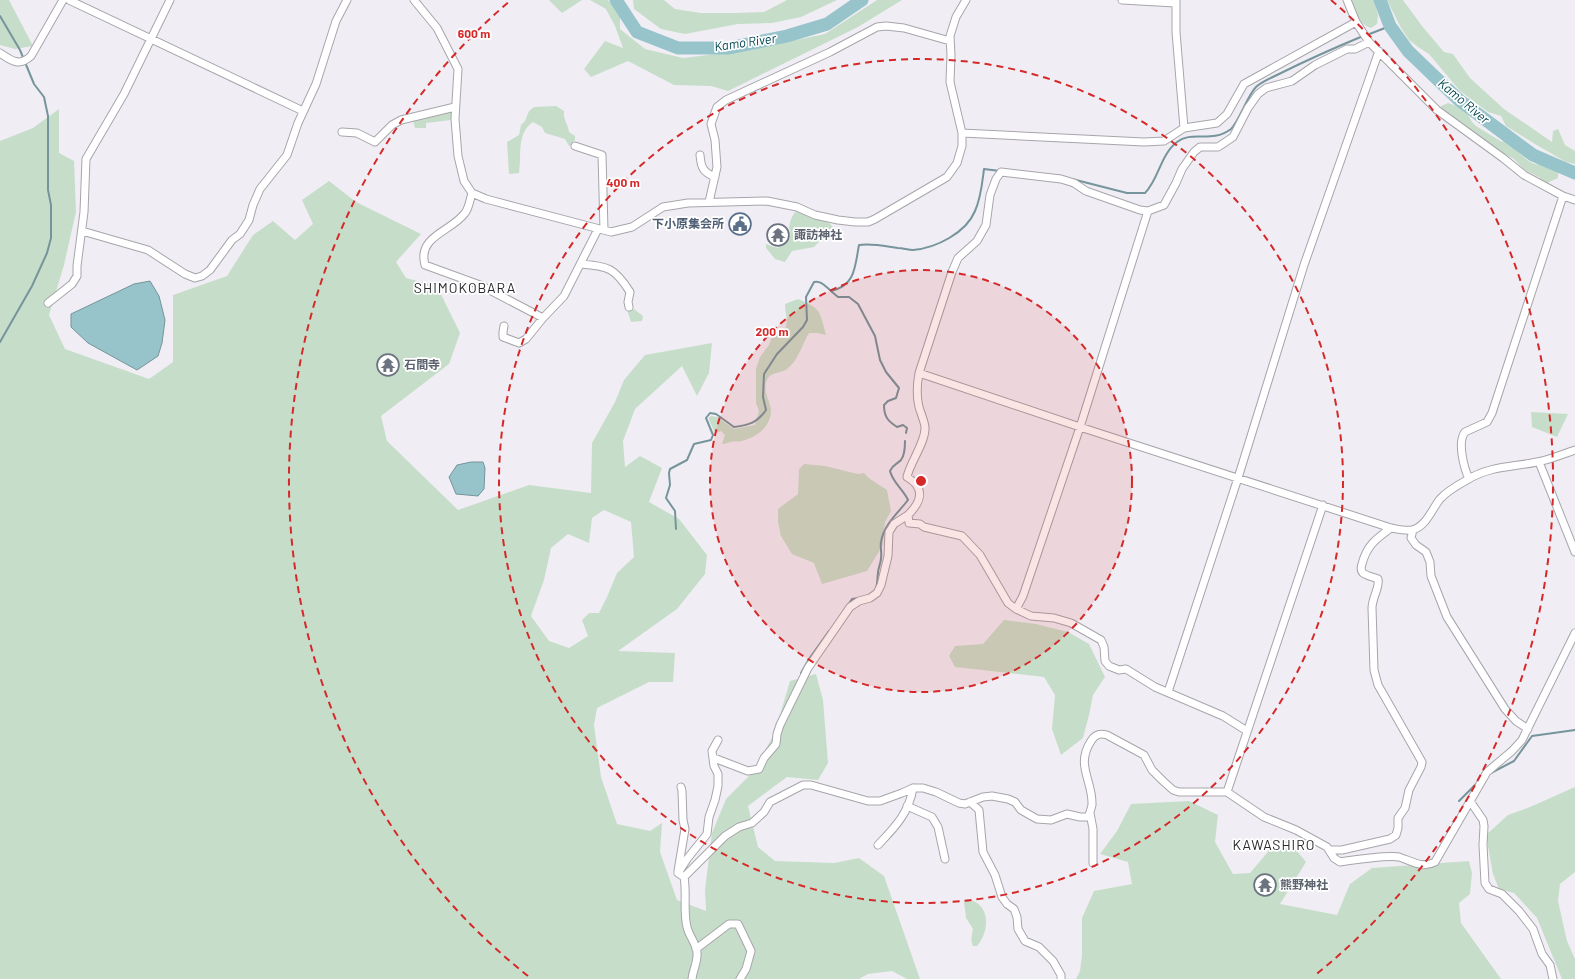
<svg xmlns="http://www.w3.org/2000/svg" width="1575" height="979" font-family="Barlow,'Noto Sans JP',sans-serif">
<rect width="100%" height="100%" fill="#f0eef4"/>
<path fill="#c6dec9" fill-rule="evenodd" d="M0,0H9L33,46L15,49L0,45Z
M549,0H582L562,13Z
M590,0H608L620,16V29L645,49L683,58L749,50L825,34L877,0H902L858,27L728,91L711,86L674,85L628,61L591,77L584,69L605,41L623,48L615,26L606,9Z
M633,0H664L675,9L701,13H735L764,12L787,0H837L801,17L772,23L738,24L685,34L661,29L634,9Z
M1350,0H1374L1378,15L1377,24L1371,28C1360,25 1354,11 1350,0Z
M1387,0H1403L1422,26L1444,52L1453,54L1470,78L1504,109L1552,142L1553,131L1558,129L1565,145L1575,151V164L1566,162L1535,144L1506,126L1501,116L1488,112L1460,91L1429,54L1418,47L1409,40L1401,28Z
M1448,103L1465,109L1472,122L1476,126L1502,142L1505,139C1511,145 1527,162 1535,164C1542,166 1551,163 1556,169C1559,172 1558,175 1558,178L1549,182L1547,185L1539,177L1525,170L1514,159L1506,155L1485,140L1447,115L1442,109L1441,106Z
M556,106L564,111C563,120 568,124 569,132L575,136V140L569,146L565,139L545,133L542,127L533,122C516,134 522,154 519,173L509,174L507,142L519,135L521,125L525,121L529,111L534,107Z
M59,109V153L74,161L76,212L64,265L49,315L65,349L149,379L173,362V295L227,276L253,235L273,221L295,240L313,224L302,200L329,181L356,202L421,234L396,262L406,278L437,286L460,333L449,364L381,416L387,441L458,510L529,485L591,493L592,443L615,402L624,380L645,355L712,343L709,373L697,396L682,366L635,409L623,441L625,467L640,456L662,468L649,502L679,519L707,555L705,574L677,609L618,651L675,653L673,682H649L597,708L594,725L601,777L617,824L650,831L662,823L660,852L677,900L706,911L705,890L712,833L726,799L754,771L775,732L790,681L816,674L823,700L828,763L818,780L787,777L748,806L758,847L775,861L834,863L859,858L884,876L920,979H907L892,971L868,974L859,979H0V141L33,128ZM604,510L631,522L634,557L617,573L607,597L599,613H589L582,620L588,636L569,648L549,641L531,616L544,580L551,548L568,534L589,543L592,518Z
M451,111V120L426,123V128H415L413,120Z
M797,210L829,223L833,227L814,247L792,251L785,262L775,259L766,248V244L777,248C786,245 794,237 789,228C790,221 792,215 797,210Z
M798,299C821,308 820,312 826,335L817,333H809C802,344 799,360 787,369C780,374 771,371 767,380C762,391 770,400 771,410C771,427 758,436 742,441C738,442 734,441 730,442C727,443 725,444 722,444L725,435L721,431L715,433L709,420V417L712,416L717,417L734,429L755,425L759,411L756,403V369L760,357L769,345L773,334L785,329C789,319 785,315 785,304Z
M634,309L643,316L642,321L631,322L627,310Z
M1531,412L1568,414L1557,437L1532,427Z
M804,464L825,466L858,474L864,473L870,479L887,490L891,511L885,522L883,545L867,571L822,584L814,563L792,554L781,536L778,522V509L798,494L799,469Z
M1004,620L1036,624L1068,632L1089,644L1105,677L1093,695L1089,715L1083,738L1061,755L1052,729L1055,695L1044,677L955,667L949,656L955,646L983,644Z
M1575,787V872L1560,884L1558,901L1567,941L1575,959V979H1562L1537,918L1514,893L1499,889L1493,874L1486,835L1508,815L1530,807Z
M1189,801L1218,815L1215,842L1233,874L1250,873L1277,841H1289L1306,862L1280,904L1337,915L1350,884L1372,868L1469,861L1472,873L1470,894L1459,903L1461,923L1501,979H1076L1080,971L1082,955V918L1094,891L1132,884L1128,862L1100,854L1117,831L1131,804Z
M967,899C991,903 990,931 977,946H973C970,939 972,935 973,929L966,918L964,902Z"/>
<path fill="#97c3cb" stroke="#76949b" d="M150,281L159,296L165,320L162,343L158,356L137,370L88,343L71,327V314L134,284Z
M471,462H483L485,468L484,489L478,496L456,494L449,477L457,465Z"/>
<g fill="none" stroke-linecap="round" stroke-linejoin="round">
<path stroke="#76949b" stroke-width="2" d="M0,16L20,50L34,84L44,97L48,116V190L51,205V238L47,253L32,286L0,342
M1367,35L1390,26
M1072,179L1127,193H1145C1159,179 1160,155 1177,142C1192,130 1211,144 1231,129C1239,122 1247,96 1256,87C1261,82 1271,78 1277,75C1305,61 1334,48 1363,36
M832,292L838,297H849L858,304L875,336L880,360L886,372L899,388L896,398L888,401L884,405C884,417 888,421 897,427L903,425L907,428L906,433
M676,529L675,511L666,498L670,485L669,473L670,469L687,460L694,444L711,440L713,435L706,418L710,413L716,414L734,427C749,425 757,423 766,410L763,397L764,374L777,354L803,327L807,320L806,297L814,282C821,280 826,287 831,291C856,286 855,265 859,245C872,243 884,246 898,248C903,248 908,250 913,250C936,248 966,233 975,211C981,198 982,184 984,169L1000,171
M876,588C878,583 877,579 878,573C878,568 881,563 881,558C882,553 880,547 881,542C884,524 898,513 908,500C903,489 893,483 890,471C893,464 896,465 901,460C905,455 905,447 905,441
M848,605L852,599L859,598
M801,673L809,659L829,631
M1491,773L1514,761L1532,736L1575,730
M1459,801L1479,781"/>
<path stroke="#97c3cb" stroke-width="13" d="M616,0L637,32L678,48H729L787,36L827,24L862,0
M1380,0L1390,26L1408,51L1459,100L1533,155L1575,173"/>
<g stroke="#a7a5ab" stroke-width="9">
<path id="minor" d="M69,0L303,111
M414,0L437,28L458,69L455,119L458,156L464,181L472,193L486,199L611,232L632,227L663,207L688,203L767,201L797,207L815,215L838,220L855,222H868L875,219L947,177L957,163L962,146V133L950,82L951,55L950,36L956,17L966,0
M1122,0L1175,3
M1176,0V32L1184,128
M1347,0L1356,22L1369,42L1437,110L1503,158L1524,175L1563,196L1575,200
M0,53C12,61 19,67 31,56L63,0
M342,132L357,133L375,142L392,125L401,120L455,107
M962,133L1144,142L1164,141L1184,128L1217,123L1227,114L1244,84L1356,22
M575,146L602,155L604,230
M700,155C701,168 703,172 715,177
M472,193C470,199 469,208 465,213C451,232 417,236 425,265L480,285L543,318L564,296L598,229
M709,202L717,167L715,140L711,124L717,107L726,100L830,52L877,27L886,26L904,28L950,41
M82,231L148,250L185,274L195,278L202,276L210,270L232,240L240,234L249,220L253,205L260,189L287,155L298,123L316,84L336,21L347,0
M581,264C608,266 615,268 630,292L628,302L629,307
M48,303L72,284L77,276V266L84,212L86,159L124,94L170,0
M504,326L503,332V337L519,343L526,339L543,318
M919,373L1080,427L1391,528C1397,529 1405,531 1412,530C1426,527 1432,509 1440,499C1447,491 1458,485 1467,480C1489,466 1513,467 1537,462C1550,460 1563,454 1575,450
M1539,462L1575,552
M1469,479C1464,468 1457,442 1465,432L1487,422L1492,413L1563,196
M1413,530L1411,538L1416,545L1426,552L1430,562L1431,576L1447,617L1505,709L1516,721L1528,729
M1016,609L1023,596L1080,427L1148,211
M1168,692L1238,478L1304,265L1379,51
M1247,731L1223,716L1155,687L1126,669L1119,670L1109,666L1105,661L1104,647L1101,640L1071,623L1054,618L1031,616L1016,609L1008,603L980,555L962,536L924,527L920,524L909,523L908,515C915,508 924,496 917,486C915,482 910,479 907,477C910,462 926,442 925,427C924,420 921,414 919,407C916,395 917,384 919,373L952,272L958,258L977,241L986,225L990,195L996,179L1001,172L1061,179L1074,183L1086,191L1140,210L1148,211L1164,205L1176,183L1182,169L1194,152L1200,147H1218L1233,137L1248,108L1258,94L1266,88L1292,81L1315,65L1347,49H1355L1369,42
M714,758L748,771L759,769L764,758L776,744L777,734L780,725L808,668L850,607L859,601L870,598L877,593L881,585L888,556L889,532L894,524L908,515
M1227,792L1323,505
M1470,801L1483,820L1484,826L1483,845L1485,883L1489,889L1502,894L1519,911L1533,929L1542,954L1550,965L1553,979
M970,802L979,810L983,852L995,875L1002,897L1007,904L1014,909L1017,917L1018,929L1025,941L1039,947L1053,961L1061,975V979
M907,806L932,817L938,827L945,859
M1090,813L1093,829V863
M878,845C895,827 909,813 913,788H923L936,792L959,803L965,804L983,797L992,796L1008,799L1015,802L1021,810L1037,819L1051,820L1067,814L1080,817H1088C1090,813 1091,809 1092,805C1093,780 1075,766 1091,741C1095,734 1100,733 1107,735L1144,755L1152,770L1163,781L1173,790L1179,792H1227L1264,817L1296,830L1327,847L1334,858L1340,862C1351,860 1390,855 1399,857C1412,861 1422,869 1435,862L1487,772L1512,751L1522,740L1575,633
M1330,850H1342L1390,839L1396,835L1398,828V818L1405,808L1409,790L1421,767L1422,762L1378,685L1374,670L1372,608C1372,598 1380,587 1378,579C1373,577 1367,576 1363,573C1360,570 1361,567 1362,564C1367,545 1376,539 1391,528
M678,871L685,829L683,820L682,791L681,787
M684,877L725,836L739,827L752,823L764,812L770,802L803,785H811L868,801H880L902,793L913,788
M696,949L729,924H738L751,951L746,969L740,979
M692,979C693,969 698,962 697,952C696,943 689,936 687,927C683,911 687,893 684,877L678,873L687,859L707,834L709,817L715,800L718,786V774L714,766L712,751L718,740"/>
</g>
<use href="#minor" stroke="#fff" stroke-width="7"/>
</g>
<circle cx="921" cy="481" r="211" fill="#d62828" fill-opacity=".12"/>
<g fill="none" stroke="#d62828" stroke-width="2" stroke-dasharray="7 5">
<circle cx="921" cy="481" r="211"/>
<circle cx="921" cy="481" r="422"/>
<path d="M528 976A632 632 0 0 1 511 0M1331 0A632 632 0 0 1 1314 976"/>
</g>
<defs>
<g id="civic-ring" transform="scale(1.15)"><circle r="9.5" fill="#fff" stroke="#5c6f8a" stroke-width="1.5"/><path d="M-.6-6.5H3V-4.5H.6V-3L4-1V1h2V6H-6V1h2V-1L-.6-3ZM-1.2 2.5V6h2.4V2.5Z" fill="#5c6f8a"/></g>
<g id="temple-ring" transform="scale(1.15)"><circle r="9.5" fill="#fff" stroke="#6b7280" stroke-width="1.5"/><path d="M0-6L5-2H3V0L6.5 2.5H4V6H1.5V3h-3V6H-4V2.5H-6.5L-3 0V-2H-5Z" fill="#6b7280"/></g>
</defs>
<g fill-rule="evenodd">
<use href="#civic-ring" x="740" y="224"/>
<use href="#temple-ring" x="778" y="235"/>
<use href="#temple-ring" x="388" y="365"/>
<use href="#temple-ring" x="1265" y="885"/>
</g>
<g text-anchor="middle" stroke-width="3.5" stroke-linejoin="round" paint-order="stroke">
<g font-size="12" font-weight="bold" fill="#4e5e75" stroke="#fff" text-anchor="end">
<text x="724" y="228">下小原集会所</text>
</g>
<g font-size="12" font-weight="bold" fill="#5b616d" stroke="#fff" text-anchor="start">
<text x="794" y="239">諏訪神社</text>
<text x="404" y="369">石間寺</text>
<text x="1280" y="889">熊野神社</text>
</g>
<g font-size="13" font-style="italic" fill="#014650" stroke="#fff">
<text transform="translate(745 42) rotate(-8)" y="5">Kamo River</text>
<text transform="translate(1464 101) rotate(40)" y="5">Kamo River</text>
</g>
<g font-size="14" letter-spacing="1" fill="#29282b" stroke="#fff">
<text x="465" y="293">SHIMOKOBARA</text>
<text x="1274" y="850">KAWASHIRO</text>
</g>
</g>
<circle cx="921" cy="481" r="6" fill="#d62828" stroke="#fff" stroke-width="2"/>
<g font-size="12" text-anchor="middle" font-weight="bold" fill="#d62828" stroke="#fff" stroke-width="3.5" stroke-linejoin="round" paint-order="stroke">
<text x="474" y="38">600 m</text>
<text x="623" y="187">400 m</text>
<text x="772" y="336">200 m</text>
</g>
</svg>
